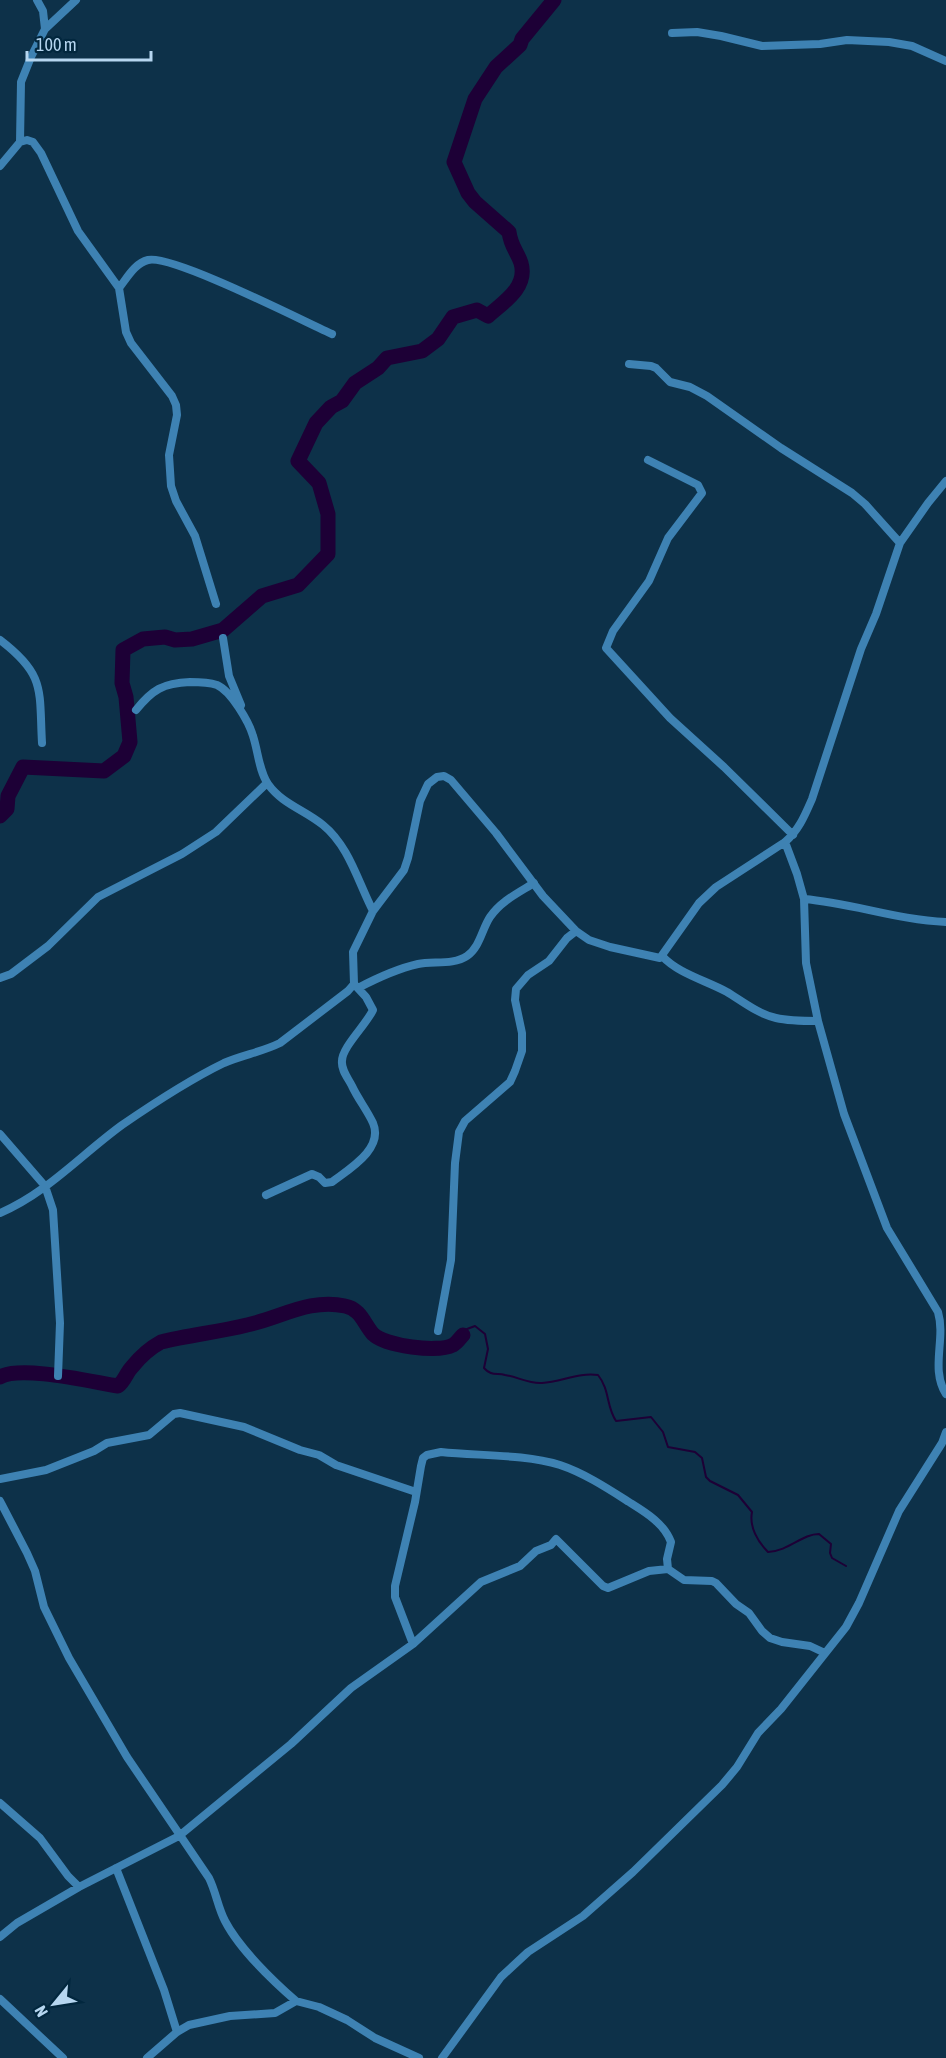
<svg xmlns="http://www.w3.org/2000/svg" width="946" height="2058" font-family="'Asap Condensed',sans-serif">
<rect width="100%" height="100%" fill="#0d3149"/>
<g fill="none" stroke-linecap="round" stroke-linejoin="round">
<path stroke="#1d0036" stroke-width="2" d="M463,1335L467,1329L475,1326L485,1334L488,1349L484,1368C491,1376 496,1373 505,1375C518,1377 529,1384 542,1383C561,1382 579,1372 598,1375C610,1390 606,1406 616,1421L651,1417L663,1432L668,1447L695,1452L702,1458L706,1477L710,1481L738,1495L752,1512C749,1527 758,1542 768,1552C789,1551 802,1534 819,1534L831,1544L830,1553L832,1558L846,1566"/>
<path stroke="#1d0036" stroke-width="15" d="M0,816L7,809L8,796L23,767L104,771L124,756L130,742L126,697L122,683L123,650L143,639L165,637L175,640L192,639L223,630L262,596L298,585L328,554V514L319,483L298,461L316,423L331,407L342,401L355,383L378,368L387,358L422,351L438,339L453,317L477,310L488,316C504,302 528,287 521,263C517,251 511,247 509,232L475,202L468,193L454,162L475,99L496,67L520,45L522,39L554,0
M0,1377C21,1365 92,1382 118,1386C125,1381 126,1373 132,1367C140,1357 150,1348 161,1342C189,1335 219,1332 247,1325C280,1318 310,1298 345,1306C361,1309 364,1324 373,1334C385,1346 438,1353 453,1345C457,1343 460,1338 463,1335"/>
<path stroke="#3e82b3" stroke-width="8" d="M37,0L43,11L45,29
M672,33L697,32L721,36L762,46L820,44L847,40L889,42L912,46L946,61
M20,142L27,140L33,142L41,153L78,231L119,288L126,332L131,343L172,396L176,405L177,415L169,455L171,486L176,501L195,536L216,604
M0,166L20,142L21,82L31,57L45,29L76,0
M119,288C127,278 135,263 148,260C172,254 303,321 332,334
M629,364L651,366L656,368L670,382L690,387L707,396L781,448L852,493L865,504L900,543
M648,460L698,485L702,493L668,538L649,581L613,631L606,648L670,718L724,767L793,835
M223,638L229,676L241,705
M0,640C46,675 39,690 42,743
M136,710C152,690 163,683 190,682C199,682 208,682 217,685C231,691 249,722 253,736C258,751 259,771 268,784C282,804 305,810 323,825C349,846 358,882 373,911
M785,842L797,874L804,899L806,963L818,1021L844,1114L887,1228L938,1312C946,1339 930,1369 946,1394
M804,899C852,903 897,920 946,922
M662,956C679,974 705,980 727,992C742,1001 758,1014 776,1018C789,1021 804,1021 818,1021
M0,978L11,974L48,946L98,897L182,854L216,832L267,783
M358,988C377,978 396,969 418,964C433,961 454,965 467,956C480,947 482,929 490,917C501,901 518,893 534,883
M0,1134L45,1186L53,1210L60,1323L58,1376
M266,1195L312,1174L319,1177L325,1183L332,1182C349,1169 384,1149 373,1123C367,1110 358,1099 352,1086C348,1078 341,1070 342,1061C342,1047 366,1025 373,1010L366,997L354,984
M0,1213C47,1193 82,1154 122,1125C154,1103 189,1080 224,1063C242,1055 262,1052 280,1043L348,991L354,984L353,952L373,911L404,870L408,858L420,801L428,784L437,777L444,776L451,780L496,833L543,896L576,931L589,940L610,947L660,958L699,903L716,887L785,842C799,830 805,815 812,799L861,649L876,614L900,543L928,503L946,481
M438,1331L451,1260L455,1163L459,1132L465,1121L510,1082L515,1071L522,1051V1033L515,1000L516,989L528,975L549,961L567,938L576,931
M0,1479L46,1470L94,1451L107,1443L149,1435L174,1414L180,1413L244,1427L300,1450L319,1455L336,1465L416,1492
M0,1501L27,1553L35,1571L44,1607L69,1658L127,1757L209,1878C216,1892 218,1908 225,1921C239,1948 273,1981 296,2001
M413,1644L395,1597V1586L415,1502L421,1466L423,1458L427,1455L441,1452C479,1456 524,1454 560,1465C584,1473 607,1488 629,1502C645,1512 664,1523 671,1542L667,1559L668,1569
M0,1803L40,1838L68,1876L79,1887
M116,1868L164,1990L177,2032
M0,1937L17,1923L79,1887L179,1836L291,1744L351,1688L413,1644L481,1582L520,1566L536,1551L551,1545L556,1539L603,1586L608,1588L649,1571L668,1569L684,1580L712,1581L716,1583L736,1604L749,1613L762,1631L770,1638L782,1642L810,1646L825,1653
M0,1999L63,2058
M147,2058L177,2032L189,2025L230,2016L275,2013L296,2001L319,2007L347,2020L375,2038L419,2058
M442,2058L501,1977L528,1952L583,1916L633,1872L722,1785L737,1767L758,1733L781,1709L846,1627L859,1603L899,1511L942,1443L946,1432"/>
</g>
<g transform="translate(54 2004) rotate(240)" stroke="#02273e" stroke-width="4.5" paint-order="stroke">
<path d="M0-4.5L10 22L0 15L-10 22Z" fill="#b6d6f0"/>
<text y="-9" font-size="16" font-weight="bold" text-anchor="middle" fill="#b6d6f0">N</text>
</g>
<path d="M27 51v9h124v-9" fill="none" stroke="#b6d6f0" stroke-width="3"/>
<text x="36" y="51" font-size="18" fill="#b6d6f0" stroke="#02273e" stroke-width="4.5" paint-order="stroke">100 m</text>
</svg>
